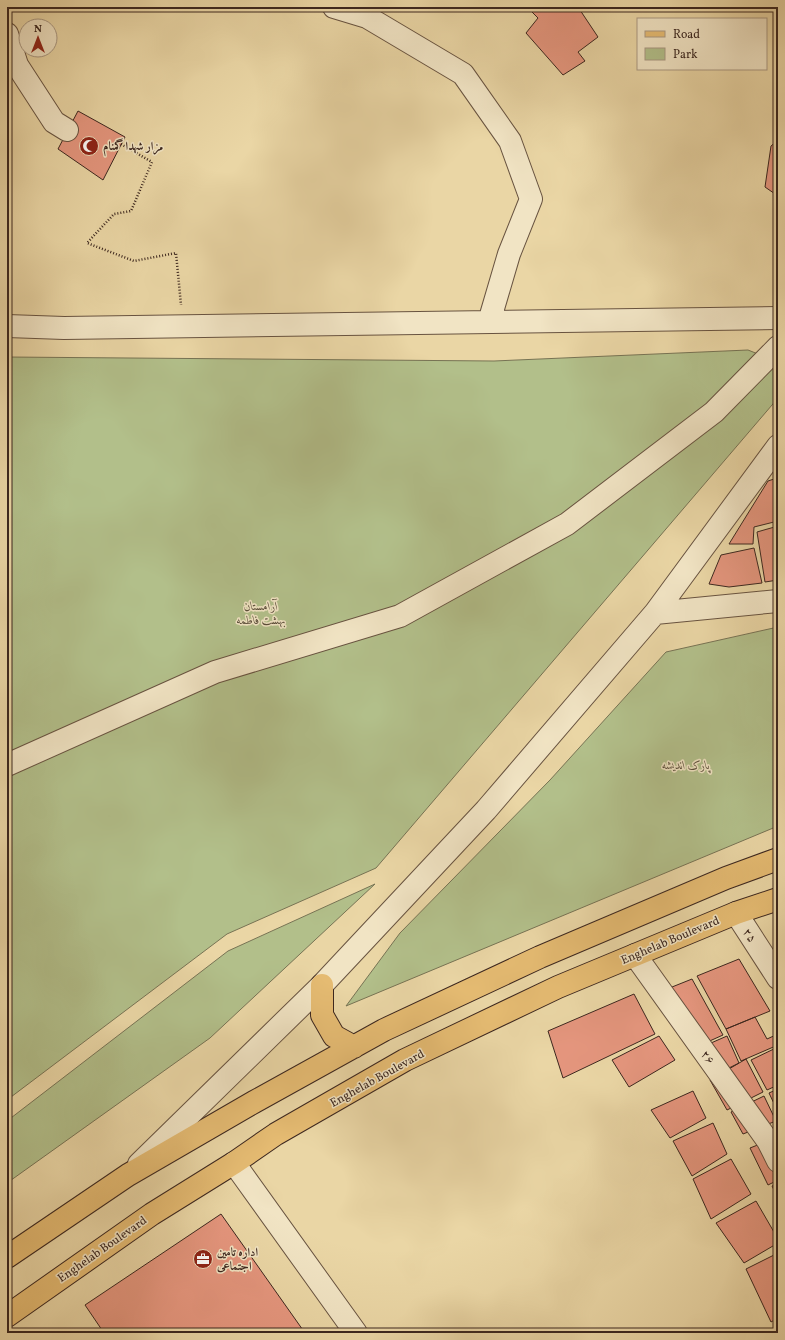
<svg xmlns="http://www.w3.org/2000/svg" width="785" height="1340" font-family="Vollkorn,Amiri,serif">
<rect width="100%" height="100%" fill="#ead6a5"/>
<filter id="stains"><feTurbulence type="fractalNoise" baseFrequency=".005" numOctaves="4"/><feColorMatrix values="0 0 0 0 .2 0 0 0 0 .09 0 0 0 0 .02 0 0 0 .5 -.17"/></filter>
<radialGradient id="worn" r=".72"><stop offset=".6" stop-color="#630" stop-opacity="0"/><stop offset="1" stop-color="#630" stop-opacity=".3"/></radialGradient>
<path fill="#b2bf8a" stroke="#777354" d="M748,350L778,362V398L376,868L227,934L7,1100V357L494,361Z
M778,627V826L346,1006L400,933L550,780L666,652Z
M375,884L210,1038L7,1183V1121L228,951Z"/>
<path fill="#e5967e" stroke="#3c271f" d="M527,7H578L598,37L578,52L585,61L563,75L526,33L538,18Z
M78,111L125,137L103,180L58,149Z
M778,140V196L765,187L771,146Z
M777,478L778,521L754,527L753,544H729L768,481Z
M778,526V580L765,582L757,532Z
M754,548L762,583L729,587L709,584L721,555Z
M739,959L770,1011L726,1029L697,976Z
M692,979L723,1035L694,1048L662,991Z
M634,994L655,1034L563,1078L548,1031Z
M755,1017L767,1039L778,1034V1045L741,1061L726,1029Z
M659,1036L675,1060L629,1087L612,1060Z
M727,1036L739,1063L709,1078L695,1050Z
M778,1047V1085L767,1090L751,1060Z
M746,1059L763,1092L727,1110L710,1080Z
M778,1089V1112L769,1093Z
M693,1091L706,1118L670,1138L651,1110Z
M764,1096L776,1121L743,1134L731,1112Z
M713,1123L727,1154L692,1176L673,1141Z
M778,1137V1180L768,1185L750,1148Z
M731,1159L751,1194L711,1219L693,1179Z
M778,1183V1198L772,1186Z
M756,1201L778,1239V1243L744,1263L716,1223Z
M221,1214L305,1333H104L85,1305Z
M778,1253V1318L771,1322L746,1269Z"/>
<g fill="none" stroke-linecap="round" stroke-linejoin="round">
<g stroke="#685340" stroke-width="24">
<path id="minor" d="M334,7L367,17L463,74L510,141L531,199L509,254L489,322
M7,34L17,65L54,122L67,130
M7,326L64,328L778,318
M655,613L778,601
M7,765L215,672L400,616L567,524L714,412L778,347
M736,913L778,978
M635,955L768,1141L778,1161
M234,1163L356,1333
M139,1164L322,985L486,810L655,613L778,446"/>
</g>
<g stroke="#3c271f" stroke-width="24">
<path id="major" d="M322,985V1015L334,1036L354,1047
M7,1257L128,1175L254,1102L384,1030L540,957L726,878L778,859
M7,1316L152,1214L234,1163L276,1134L405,1060L558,987L736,913L778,899"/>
</g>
<path stroke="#3c271f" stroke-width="2.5" stroke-dasharray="1 2" stroke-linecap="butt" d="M121,144L152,162L131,211L114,214L87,243L134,261L176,253L181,305"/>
<use href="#minor" stroke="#f1e4c4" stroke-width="22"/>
<use href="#major" stroke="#e5bb72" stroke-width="22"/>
</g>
<defs>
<g id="mosque-disc" transform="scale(1)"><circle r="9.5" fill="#8f2418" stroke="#f1e4c4"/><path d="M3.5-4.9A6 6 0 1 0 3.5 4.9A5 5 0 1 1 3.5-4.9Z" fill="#fff"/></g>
<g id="office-disc" transform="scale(1)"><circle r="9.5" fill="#8f2418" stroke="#f1e4c4"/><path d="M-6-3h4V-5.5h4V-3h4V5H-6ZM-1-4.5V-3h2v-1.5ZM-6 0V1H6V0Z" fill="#fff"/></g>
</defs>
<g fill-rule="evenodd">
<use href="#mosque-disc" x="89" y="146"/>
<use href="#office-disc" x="203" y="1259"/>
</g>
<g text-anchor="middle" stroke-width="3" stroke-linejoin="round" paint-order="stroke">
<g font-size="12" font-weight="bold" fill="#3c271f" stroke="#f1e4c4" text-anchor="start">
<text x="103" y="150">مزار شهدا گمنام</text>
<text x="217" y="1256">اداره تامین<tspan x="217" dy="14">اجتماعی</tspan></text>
</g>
<g font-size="12" font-style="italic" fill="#5a4d3a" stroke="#f1e4c4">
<text x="261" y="610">آرامستان<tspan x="261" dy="14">بهشت فاطمه</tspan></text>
<text x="686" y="769">پارک اندیشه</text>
</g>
<g font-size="12" fill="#3c271f" stroke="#f1e4c4">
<text transform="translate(750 935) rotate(57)" y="4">۲۵</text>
<text transform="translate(670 940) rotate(-23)" y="4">Enghelab Boulevard</text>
<text transform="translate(708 1057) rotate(54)" y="4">۲۶</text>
<text transform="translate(377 1078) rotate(-29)" y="4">Enghelab Boulevard</text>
<text transform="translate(102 1249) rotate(-35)" y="4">Enghelab Boulevard</text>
</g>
</g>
<rect width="785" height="1340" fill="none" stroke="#ead6a5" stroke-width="24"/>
<rect x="8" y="8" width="769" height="1324" fill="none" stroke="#3c271f" stroke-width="2"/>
<rect x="12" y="12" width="761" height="1316" fill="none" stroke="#3c271f"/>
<rect x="637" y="18" width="130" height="52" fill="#f1e4c4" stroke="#a99882"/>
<rect x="645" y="31" width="20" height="6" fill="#e5bb72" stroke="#a99882"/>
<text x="673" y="38" font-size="12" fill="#3c271f">Road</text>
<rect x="645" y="48" width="20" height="12" fill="#b2bf8a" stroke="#a99882"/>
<text x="673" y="58" font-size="12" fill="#3c271f">Park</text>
<g transform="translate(38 38)"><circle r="19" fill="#f1e4c4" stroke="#a99882"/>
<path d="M0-3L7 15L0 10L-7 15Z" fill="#8f2418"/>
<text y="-6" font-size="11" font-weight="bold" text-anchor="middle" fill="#3c271f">N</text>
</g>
<rect width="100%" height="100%" filter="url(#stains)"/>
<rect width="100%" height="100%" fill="url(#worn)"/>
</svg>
